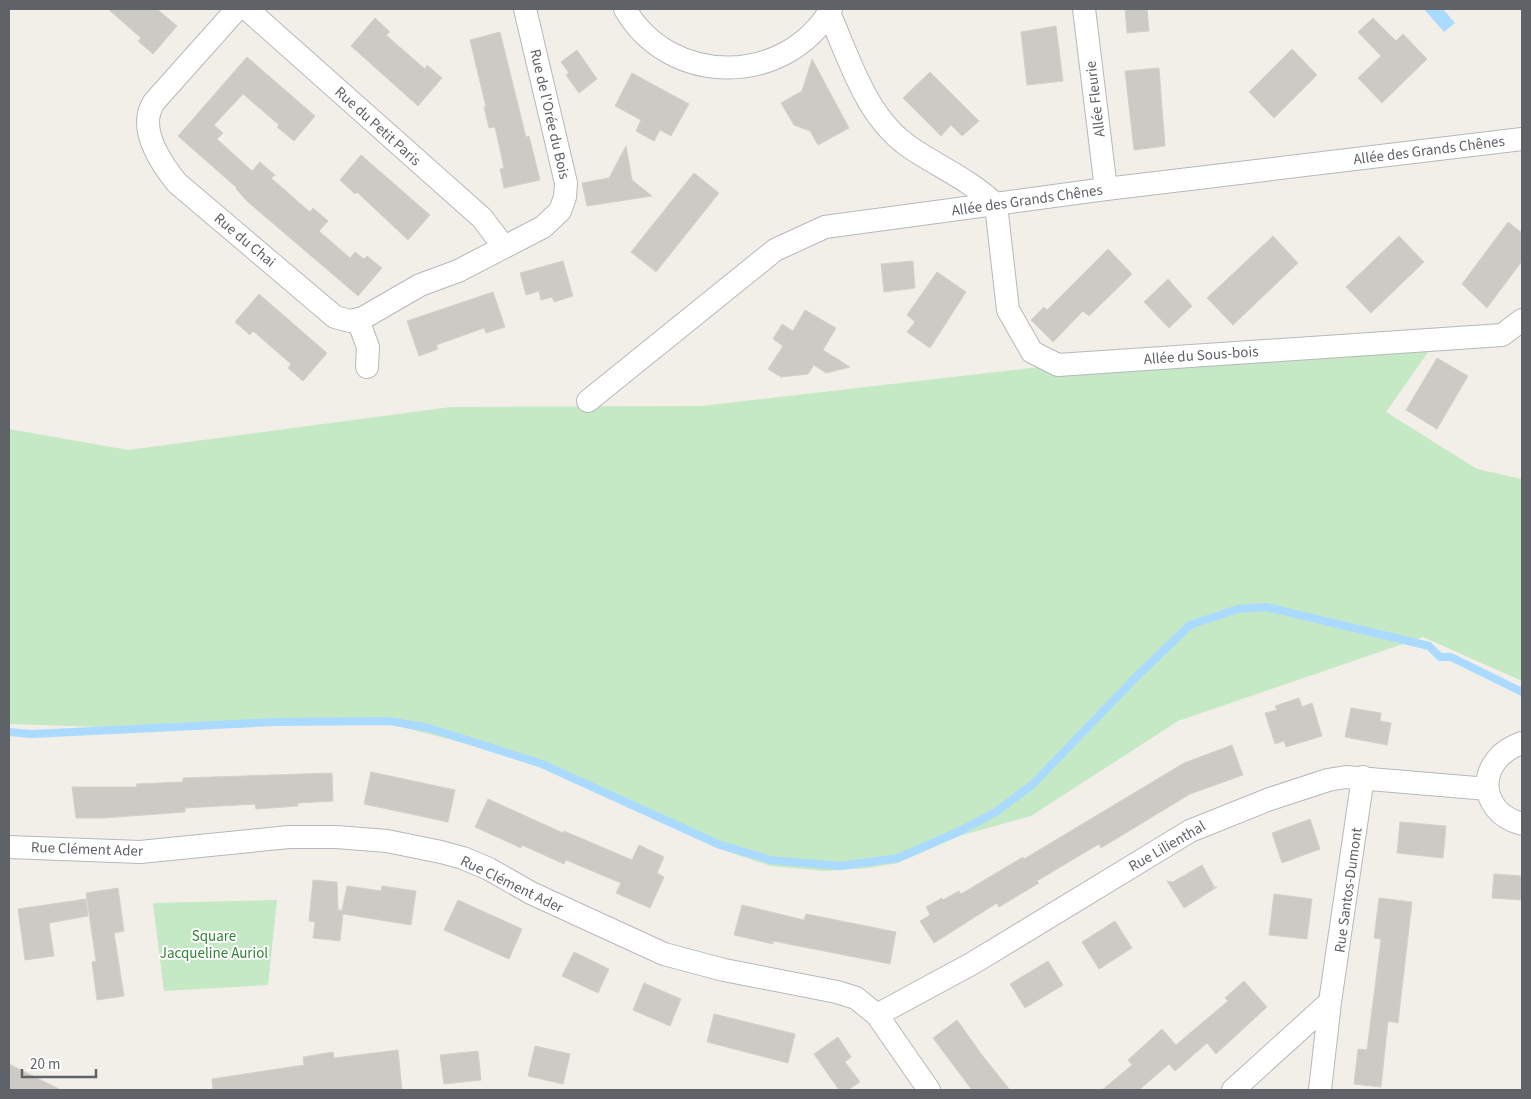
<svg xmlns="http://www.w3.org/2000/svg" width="1531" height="1099" font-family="'Source Sans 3',sans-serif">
<rect width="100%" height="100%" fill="#f1efe8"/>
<path fill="#c5e8c5" d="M1438,338L1386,412L1477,469L1522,479V681L1423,637L1178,721L1031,816L959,836L898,863L868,868L825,871L771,866L714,847L555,766L374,720L167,729L9,724V429L128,450L451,407L701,406L1058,365Z
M277,900L268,985L164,991L153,903Z"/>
<path fill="#aadaff" d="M1424,9H1443L1455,23L1444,32Z"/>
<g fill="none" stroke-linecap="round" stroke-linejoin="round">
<path stroke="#aadaff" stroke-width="8" d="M9,732L32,734L275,722L390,721L429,728L542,764L720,845L771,860L840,866L898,858L958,832L996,812L1033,784L1136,677L1190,625L1238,609L1266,607L1429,646L1440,657H1451L1522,692"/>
</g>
<path fill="#cccac5" stroke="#d6d1c6" d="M108,9H157L177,26L153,54L138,41L141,38Z
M1125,9H1147L1149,31L1127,33Z
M375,18L390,32L386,35L395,43L425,69L427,65L442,78L418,106L351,46Z
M1373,18L1396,41L1403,34L1427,59L1382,103L1358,78L1381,56L1358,32Z
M1056,26L1063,81L1027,85L1021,32Z
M500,32L526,137L529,136L540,180L504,188L500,169L504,168L495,127L489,128L484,107H486L470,40Z
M1292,49L1317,75L1274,118L1249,92Z
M577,50L597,79L579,93L566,75L569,73L561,62Z
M247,57L315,116L294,141L277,127L279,125L243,94L214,125L223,133L217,139L252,171L260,162L275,175L271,178L310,212L313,208L328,221L319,231L350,258L355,252L364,259L367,256L382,268L358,296L248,202L236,189L237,188L178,136Z
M812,59L849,128L818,145L810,131L794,125L781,103L802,91Z
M1159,68L1165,146L1134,150L1125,71Z
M930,72L979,121L962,136L951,125L941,136L903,98Z
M632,73L689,104L671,136L660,130L654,141L636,131L641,120L615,106Z
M626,146L632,180L652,196L587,206L582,183L609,178Z
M361,155L430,215L408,240L357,192L355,194L340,180Z
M694,173L719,193L656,272L631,252Z
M1508,222L1522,233V261L1487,308L1462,284Z
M1273,236L1298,263L1233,325L1207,298Z
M1399,236L1424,262L1371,313L1346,287Z
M1108,249L1132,274L1089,316L1083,311L1053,342L1031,320L1044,307L1047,310Z
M563,261L573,296L554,302L552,297L541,300L539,291L526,295L520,273Z
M913,261L915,288L884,292L881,264Z
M937,272L966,292L930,348L907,332L915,322L907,315Z
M1168,279L1192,306L1169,328L1144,302Z
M493,292L505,327L486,333L484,328L436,345L438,349L419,356L407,321Z
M259,294L327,353L303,381L288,368L291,364L253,331L250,335L235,322Z
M805,310L836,328L823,350L850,367L826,373L814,365L808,374L781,377L768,369L783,346L773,339L782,324L793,331Z
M1437,358L1468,376L1437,429L1406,410Z
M1299,698L1302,707L1312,703L1322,736L1286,747L1284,741L1275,744L1265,713L1277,710L1275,706Z
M1351,708L1381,713L1380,721L1391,723L1387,745L1345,737Z
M1232,745L1243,775L1190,794L1101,848L1099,844L1037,881L1039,883L999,907L997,903L934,943L920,921L930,915L926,907L942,898L943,900L959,891L961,894L1023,857L1024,859L1184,763Z
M371,772L455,790L448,822L364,804Z
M332,773L333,801L298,803V806L256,809L255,804L185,808V812L103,818H76L72,787H137L136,784L183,782V778Z
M488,799L563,833L564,831L632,860L639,845L664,857L657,873L664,877L650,908L616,893L621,883L566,860L564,864L522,845L521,848L475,827Z
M1310,819L1320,849L1282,863L1272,833Z
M1400,822L1446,826L1443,858L1397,853Z
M1202,865L1214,886L1213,887H1217L1184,908L1167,881L1173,882Z
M1494,874L1522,876V900L1492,898Z
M313,880L337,882L338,910H342L347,886L381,891L382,886L416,891L411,925L343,914L340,941L313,938L315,922L309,921Z
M118,888L124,931L114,933L124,996L97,1000L92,962L96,961L86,893Z
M1274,894L1312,899L1307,939L1269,935Z
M1379,898L1412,902L1398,1023L1388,1021L1381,1087L1354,1084L1358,1049L1367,1050L1381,939L1374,938Z
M86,899L88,916L49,923L54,956L25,960L18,909Z
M458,900L522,929L509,959L444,930Z
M742,905L804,920L806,914L896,932L890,964L773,941V944L734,935Z
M1115,921L1132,948L1099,969L1082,942Z
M574,952L609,969L598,993L562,976Z
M1048,961L1063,985L1025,1008L1010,984Z
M1244,981L1267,1007L1216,1054L1207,1043L1175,1071L1169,1064L1139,1090H1102L1132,1065L1128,1060L1162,1029L1176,1045L1228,1001L1225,998Z
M644,983L681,999L670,1026L633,1010Z
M714,1014L795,1034L788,1063L707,1042Z
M957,1020L982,1055L1010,1090H972L933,1038Z
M838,1037L851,1057L845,1062L860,1082L848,1090H839L814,1054Z
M535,1046L570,1054L563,1084L528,1076Z
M398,1050L402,1090H213L212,1079L304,1065L303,1057L333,1052L334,1058Z
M478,1051L481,1080L444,1084L440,1055Z
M9,1064L61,1090H9Z"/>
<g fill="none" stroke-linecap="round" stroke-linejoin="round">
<g stroke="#b5b8bc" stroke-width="24">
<path id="minor" d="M237,9L154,102C137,128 160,162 177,183L335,317L350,321L363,318L420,285L458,271L543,227L560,211L565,197L566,183L525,9
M247,9L482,218L504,247
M625,9C670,87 785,87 831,9
M1084,9L1106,189
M829,13C850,60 866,118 911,148C939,167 972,181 996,205L1008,310L1032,352L1058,365L1502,335L1522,320
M358,320L368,347L367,367
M588,401L775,250L825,227L1106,189L1522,139
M1522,743C1477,758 1475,811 1522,824
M9,847L140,852L289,837H336L387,841L441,852L463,858L489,869L531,893L664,954L724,970L837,992L856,998L877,1015L929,1090
M877,1015L973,963L1190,831L1270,799L1328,780L1346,777L1488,789
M1233,1090L1330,1002L1363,777
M1320,1090L1330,1002"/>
</g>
<use href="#minor" stroke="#fff" stroke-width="22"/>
</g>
<g text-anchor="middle" stroke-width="4" stroke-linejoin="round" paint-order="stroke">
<g font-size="15" fill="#5f6368" stroke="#fff">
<text transform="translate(1095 99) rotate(-97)" y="5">Allée Fleurie</text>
<text transform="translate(550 114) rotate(77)" y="5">Rue de l'Orée du Bois</text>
<text transform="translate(378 126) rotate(42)" y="5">Rue du Petit Paris</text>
<text transform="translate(1429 150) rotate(-7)" y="5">Allée des Grands Chênes</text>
<text transform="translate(1027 200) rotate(-8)" y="5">Allée des Grands Chênes</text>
<text transform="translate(245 240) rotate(40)" y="5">Rue du Chai</text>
<text transform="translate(1201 355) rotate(-4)" y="5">Allée du Sous-bois</text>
<text transform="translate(1167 846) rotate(-30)" y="5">Rue Lilienthal</text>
<text transform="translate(87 849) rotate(2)" y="5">Rue Clément Ader</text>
<text transform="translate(512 884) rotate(26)" y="5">Rue Clément Ader</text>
<text transform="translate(1348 890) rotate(-82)" y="5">Rue Santos-Dumont</text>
</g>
<g font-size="15" fill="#348238" stroke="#fff">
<text x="214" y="941">Square<tspan x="214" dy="17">Jacqueline Auriol</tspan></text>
</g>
</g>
<rect width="1531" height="1099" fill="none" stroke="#5f6368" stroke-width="20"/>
<path d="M22 1069v8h74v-8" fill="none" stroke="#5f6368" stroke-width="2.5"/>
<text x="30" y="1069" font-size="15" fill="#5f6368" stroke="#ffffff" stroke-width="4" paint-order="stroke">20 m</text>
</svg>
